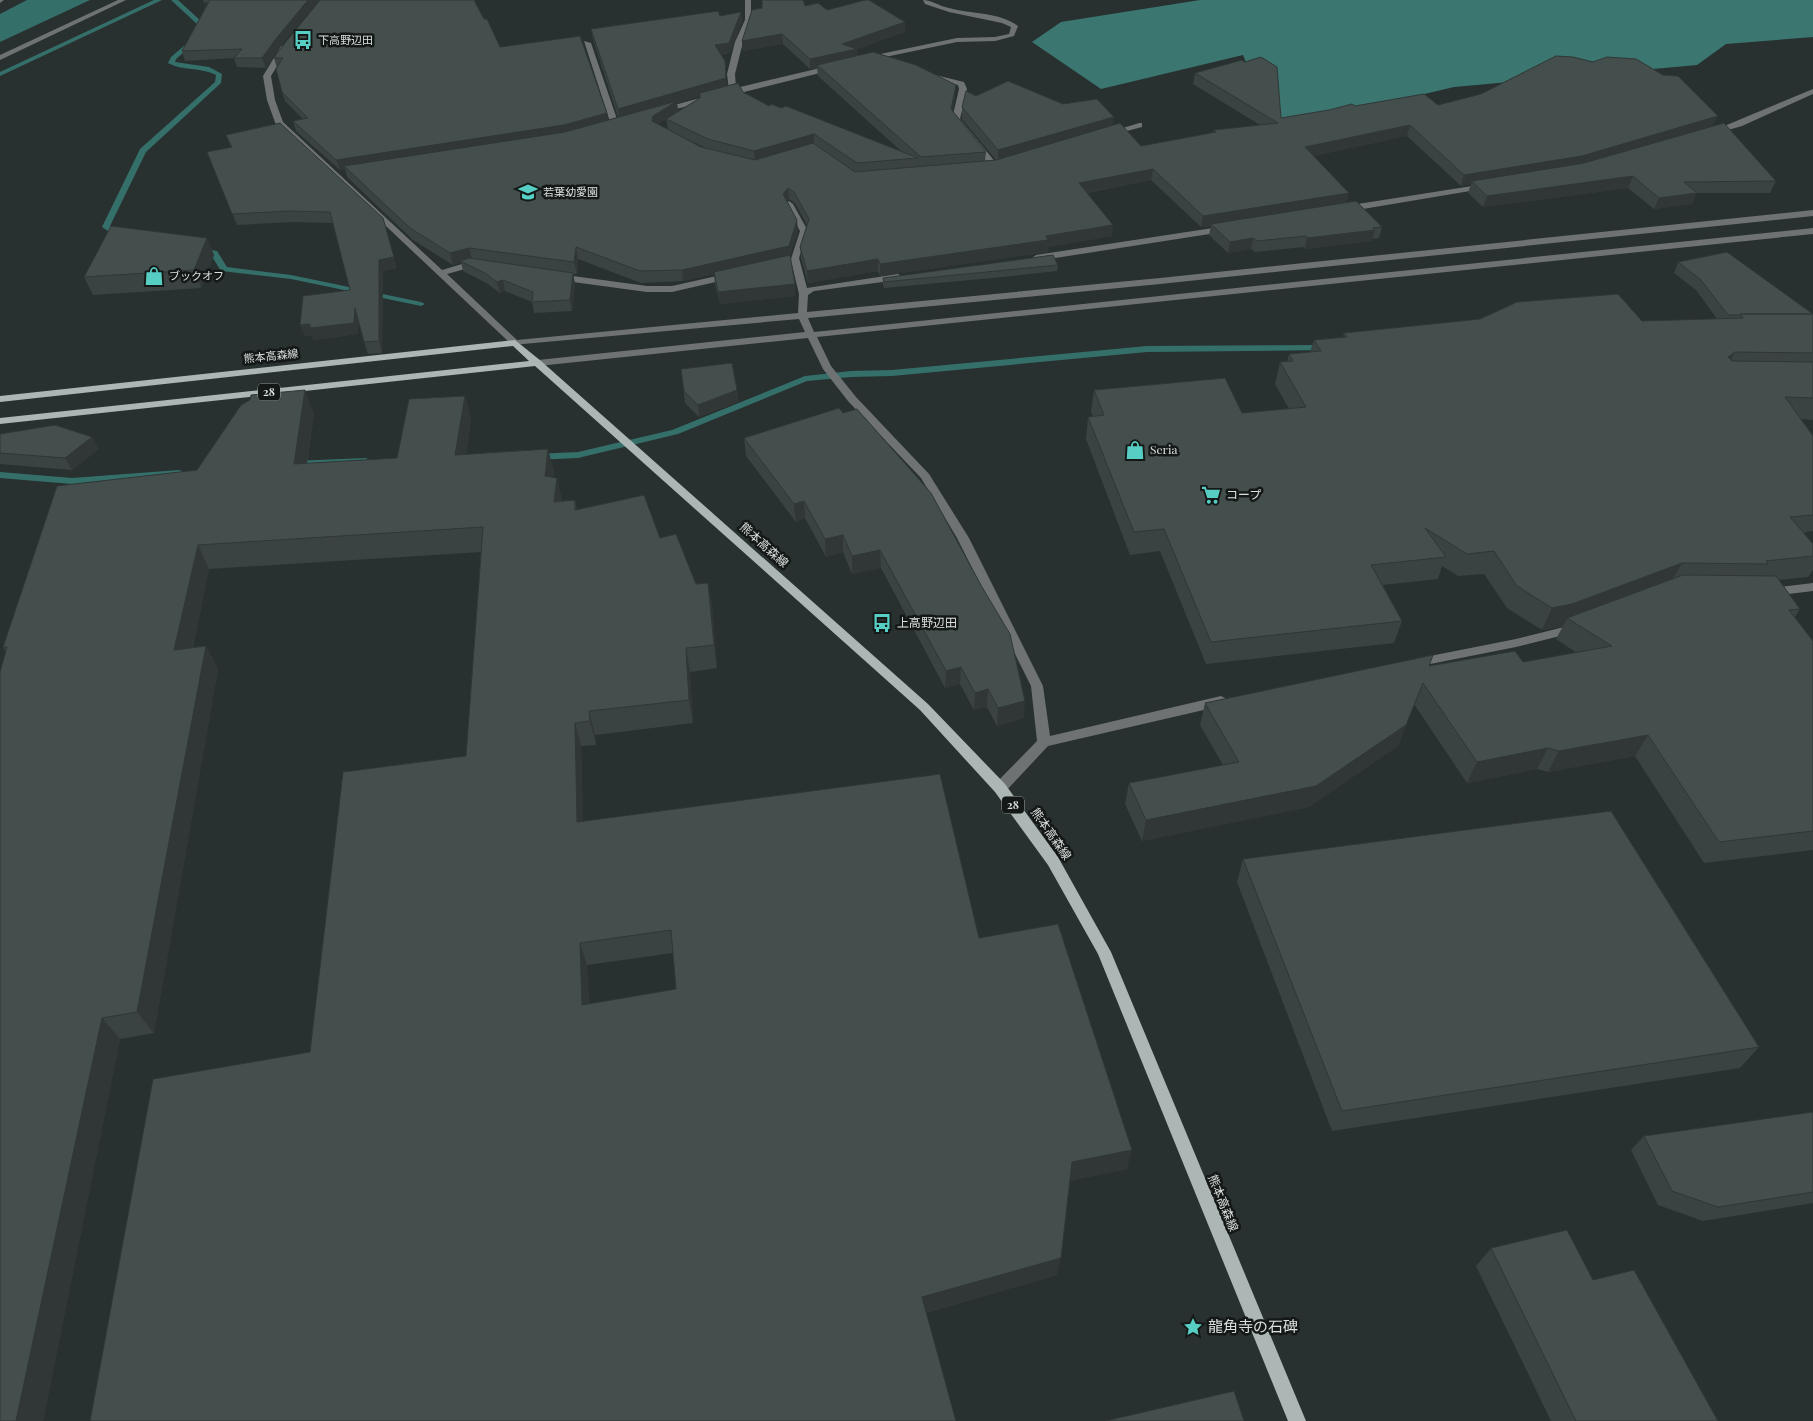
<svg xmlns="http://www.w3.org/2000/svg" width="1813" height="1421" font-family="'Playfair Display','Noto Sans JP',serif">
<rect width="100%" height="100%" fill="#283130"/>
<path fill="#3b7670" d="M1200,0H1813V37L1726,44L1697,65L1454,87L1285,127L1261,98L1243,55L1101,89L1032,42L1061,22Z"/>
<path fill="#356f6a" d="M27,0H90L0,42V14Z"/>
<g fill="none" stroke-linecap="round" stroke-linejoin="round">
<path fill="#356f6a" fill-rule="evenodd" d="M154,0H162L0,76V72Z
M171,0H178L202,22L205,34L176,59L175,62L209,67L222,74L221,83L146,152L110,226L124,236L125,238L121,240L102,227L140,149L215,82L216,75C201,67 182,71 168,63L171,57L199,33L197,24Z
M197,247L217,251L227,267L291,275L421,302L425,304L421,306L291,279L221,271L211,255L197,251Z
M1327,345L1331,348L1330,350L1147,352L892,376L851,377L807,381L678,434L578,458L535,460L530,457L535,454L578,452L672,430L805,376L851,371L892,370L1147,346Z
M366,458L371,461L369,463L293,467L288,464L293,461Z
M179,470L182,471V475L72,484L0,478V472L72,478Z"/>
<path fill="#6e7272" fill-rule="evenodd" d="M0,0H4L0,3Z
M118,0H126L0,60V55Z
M745,0H751V20L743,42L735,74L736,88L833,65L837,67L836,69L660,113V109L729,90L727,74L735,42L745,20Z
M923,0C931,0 939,6 949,8C970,14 1000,12 1018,26L1014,36L995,41L957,42L866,61V57L957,38L995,37L1009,34L1011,27L1002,23L949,12L925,4Z
M584,41L591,43L619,125L618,127L611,125Z
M281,46L288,48L271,76L275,100L283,122L442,270L472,261L482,263V267H472L447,274L517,340L798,313L799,294L792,265L774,269L770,266L791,259L800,231L785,204L789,201L793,204L808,231L799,258L807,288L898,274L903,277L898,280L814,291L808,295L807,312L1160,278L1813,210V216L1160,284L808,318L814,332L1813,228V234L817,337L831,366L856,397L929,474L969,538L1043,686L1050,736L1221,696L1225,698L1227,701L1225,704L1221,706L1048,746L1005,792H995L993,788L995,784L1037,741L1031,686L957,538L921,478L848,401L823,369L808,338L538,366L533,363L538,360L805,332L799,319L512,345L334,177L276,125L267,100L263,76Z
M927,73L964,82L967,89L960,119L997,164L1006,163V167L992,169L952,119L959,89L958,85L927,77Z
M1813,89V94L1742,126L1714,134L1710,132Z
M1139,123H1142V127L1108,136L1104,134Z
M1485,184H1488V188L1345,212L1341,209L1345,206Z
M1226,226L1229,227V231L1036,261L1032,258L1036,255Z
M730,273L734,276L733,278L672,292H647L558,280L553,277L558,274L647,286H672Z
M1813,583V591L1771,596L1765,592L1771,588Z
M1576,624L1580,625L1582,628L1580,631L1516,647L1415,667L1409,663L1415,659L1516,639Z"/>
<path fill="#acb6b4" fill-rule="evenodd" d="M515,340L541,361L928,704L1005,784L1058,857L1111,952L1306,1421H1288L1098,954L1048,865L995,792L920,710L535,366L0,424V418L529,361L513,346L0,402V396Z"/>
</g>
<path fill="#3a4342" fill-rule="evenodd" d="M203,0H319L278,49L266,68L237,67L234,58L185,61L182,51L208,2L204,3Z
M805,6L827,10L905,22V32L857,49V56L955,96L952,111L986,152L985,161L996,160L962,119V107L976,96L1113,125L1141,146L1213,133L1214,130L1260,125L1193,84L1195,73L1281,118L1355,106L1438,105L1713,126L1776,181L1770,193H1697L1692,204L1654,209L1628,188L1483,207L1468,193L1471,184L1461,186L1407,136L1313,156L1347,202L1382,227L1379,238L1372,239V241L1305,249L1303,247L1255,252L1251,249L1228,253L1209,235L1211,226L1201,227L1151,180L1087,193L1112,236L1048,247V252L880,276L878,271L808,283L801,258L800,247L807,225L795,203L789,199L787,201L798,231L790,256L795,284V296L720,304L715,284L714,274L683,281L641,283L578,259L577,274H573L575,284L572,311L534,313L532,302L505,291L500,293L488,284L463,271L461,262L453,265L413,240L347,177L345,169L340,170L296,131L293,121L303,119L285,101L282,92L277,68L274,58L484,19L500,47L607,113L608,120L618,117L593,39L591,29L720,16L741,12L742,22L730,53L721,55L727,86L743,92L769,106L901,151L818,76L817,68L810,69L783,44L743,51L742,41ZM700,96V98L678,111L677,103ZM666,119L668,129L658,124ZM678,135L704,147H701Z
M280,123L397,268L383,271L382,353L368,354L358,322V334L314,340L312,336H305L300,325L350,290L333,223L293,222L237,225L207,152L231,148L226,135Z
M207,238L214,255L201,288L93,295L84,277Z
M1678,262L1813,314V420L1801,419L1813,436V531L1806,532L1804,534L1813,544V570L1808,577L1779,580L1800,609L1795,617L1813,641V850L1704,863L1635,756L1548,772L1537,769L1467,783L1414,704L1398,746L1309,807L1142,841L1125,804L1129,783L1223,765L1200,725L1205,703L1429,666L1523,662L1577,653L1556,639L1563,626L1542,630L1507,608L1484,574L1458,576L1442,566L1438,579L1383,585L1402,621L1394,643L1206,664L1160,551L1130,555L1086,439L1088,417L1093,416L1091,412L1094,390L1242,413L1289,409L1275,384L1280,362H1287L1289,354L1310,352L1314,340L1343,337L1344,333L1717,319L1696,290L1674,273Z
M1058,265L1057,271L1003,277L884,288L883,284V278Z
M681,369L737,390L738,402L699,417L685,403Z
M465,396L471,419L466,454L548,449L554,473L553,478H557L562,501L575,500L577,510L660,538L696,584L708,583L712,606L717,668L690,672L693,723L595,735L596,745L581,746L583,821L979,938L1127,1169L1069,1181L1057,1275L926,1313L310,1052L466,756L481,552L209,569L193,647L206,646L218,669L154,1033L120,1039L43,1421L6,652L3,647L197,470L314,414L307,464L397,458ZM673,953L676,989L589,1004L587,965Z
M839,408L1024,718L997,726L987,707L974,710L960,684L945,688L881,568L852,574L843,552L826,557L805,518L796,522L746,456L744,438Z
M0,434L92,437L99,449L72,470L0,464Z
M1243,859L1759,1047L1740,1068L1332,1131L1237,882Z
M1813,1112V1203L1703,1221L1658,1205L1631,1150L1644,1136Z
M1491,1248L1593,1280L1718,1421H1551L1476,1266Z"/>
<path fill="#303736" d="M308,0H319L278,49L266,68L262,58L275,40Z
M741,12L742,22L730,53L716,55L715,45Z
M905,22V32L857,49V59L817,65V68L810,69V59L842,44Z
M782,34L783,44L743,51L742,41Z
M725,61L727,89L677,103L678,112L654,126L619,120L618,109Z
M956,85L955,96L951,120V109Z
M607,113L609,123L566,135L344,166L345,169L340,170L336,160Z
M1718,116L1713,127L1578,167L1472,181L1471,184L1461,186L1464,175Z
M1114,117L1112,128L998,162V150Z
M1410,125L1407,136L1303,158L1305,147Z
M814,134V145L755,162L754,151Z
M1153,169L1151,180L1078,194L1079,183Z
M1633,176L1628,188L1483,207L1487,196Z
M788,188L789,199L783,205V194Z
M1349,193L1346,204L1211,224V226L1201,227L1203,216Z
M1697,193L1692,204L1654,209L1659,198Z
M383,218L397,268L383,271L382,353L379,341V260Z
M797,220L798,231L790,257L683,281L682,270Z
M1113,225L1112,236L1048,247V252L880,276V264Z
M1375,230L1372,241L1305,249L1307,238Z
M207,238L214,255L201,288L194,270Z
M1253,238L1251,249L1228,253L1230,242Z
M576,247L578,259L577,274L574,262Z
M469,248L472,259L460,261L461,262L453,265L450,253Z
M878,259V271L808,283L807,271Z
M573,273L575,284L572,311L570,300Z
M503,280L505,291L500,293L497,282Z
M795,284V296L720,304L718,292Z
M355,308L359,320L358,334L314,340L312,336H305L300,325Z
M1735,352L1724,374L1728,357Z
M305,390L314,414L303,488L294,464Z
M737,390L738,402L699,417L698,405Z
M465,396L471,419L462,478L455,455Z
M92,437L99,449L72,470L65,458Z
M548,449L554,473L550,500L545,476Z
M557,478L562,502H554Z
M804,501L805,518L796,522L794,504Z
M843,535V552L826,557L825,539Z
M198,545L209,569L187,673L174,650Z
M880,550L881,568L852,574V556Z
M1682,563L1669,585L1567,618L1563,626L1542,630L1552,608Z
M708,583L712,606L717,668L714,645Z
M206,646L218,669L154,1033L137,1012Z
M686,648L690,672L693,723L689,700Z
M961,667L960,684L945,688L946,671Z
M988,689L987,707L974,710L975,693Z
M1025,701L1024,718L997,726L998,708Z
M589,711L595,735L596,745L590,721Z
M575,723L581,746L584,845L577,822Z
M1406,725L1398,746L1309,807L1142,841L1146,820Z
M1648,735L1635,756L1548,772L1559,751Z
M1548,748L1537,769L1467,783L1477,762Z
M580,943L587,965L589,1027L582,1005Z
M102,1018L120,1039L43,1421H16Z
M1132,1150L1127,1169L1068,1181L1072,1162Z
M1061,1258L1057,1275L921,1314L922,1297Z"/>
<path fill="#444e4d" stroke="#303736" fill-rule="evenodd" d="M210,0H308L275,40L262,58H234L242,49L182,51Z
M320,0H474L484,19H487L500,47L580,36L607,113L564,125L336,160L293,121L308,118L282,92L276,69L283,58H274L280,49Z
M762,0H803L805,6L818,3L827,10L865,0H869L905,22L842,44L857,49L810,59L782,34L742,41L752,10L762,8Z
M718,11L720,16L741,12L729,43L715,45L725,61L726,78L618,109L591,29Z
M873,52L916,65L956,85L951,109L986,152L921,157L817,65Z
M1556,56L1573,57L1593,62L1607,57L1636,59L1663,75L1678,76L1718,116L1582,156L1464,175L1410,125L1305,147L1349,193L1203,216L1153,169L1079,183L1113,225L1046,236L1048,240L880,264L878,259L807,271L800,247L809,219L794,192L788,188L783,194L797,220L789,246L682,270L640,271L576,247L574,262L469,248L450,253L410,228L344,166L565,132L677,101L653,116L652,121L701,147L755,160L813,143L855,172L996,160L1120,123L1141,146L1216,132L1214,130L1278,123L1195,73L1242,60L1245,62L1261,57L1277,67L1281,118L1329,110L1352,104L1355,106L1424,94L1438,105L1481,94Z
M1008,81L1063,104L1097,99L1114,117L998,150L962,107L966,91L976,96Z
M738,83L743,92L769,106L771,104L781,108L786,106L918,158L857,163L814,134L754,151L708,139L666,119L700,98V93Z
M280,123L383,218L394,257L379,260V341L364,342L355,308L354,323L310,328V324L300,325L303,296L350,290L330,212L289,211L232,214L207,152L232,147L226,135Z
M1724,123L1776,181L1684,182L1697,193L1659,198L1633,176L1487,196L1472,181L1584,163Z
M1356,201L1382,227L1373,228L1375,230L1307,238L1306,236L1257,241L1253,238L1230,242L1211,224Z
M111,226L207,238L194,270L84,277Z
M1727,252L1813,314H1740L1739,315H1728L1701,280L1678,262Z
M790,255L795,284L718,292L714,272Z
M1053,255L1058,265L884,282L883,278Z
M469,258L573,273L570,300L532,302L533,292L503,280L497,282L485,273L460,261Z
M1618,294L1642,321L1743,318L1740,314H1813V353L1735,352L1728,357L1732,361L1813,362V398L1785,397L1813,436V515L1790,517L1813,544V556L1766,561L1768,564L1682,563L1572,604L1552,608L1517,586L1494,551L1467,554L1425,528L1446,557L1371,565L1402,621L1211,642L1164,529L1134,532L1088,417L1104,415L1094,390L1225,378L1242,413L1306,407L1280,362L1293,361L1289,354L1321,351L1314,340L1347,337L1344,333L1480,319L1517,302Z
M732,363L737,390L698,405L684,391L681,369Z
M305,390L294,464L397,458L409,399L465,396L455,455L548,449L545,476L557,478L554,502L575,500V510L644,495L660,538L676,534L696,584L708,583L714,645L686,648L689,700L589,711L590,721L575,723L577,822L940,774L979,938L1058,924L1132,1150L1072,1162L1061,1258L922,1297L956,1421H90L153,1079L310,1052L343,772L466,756L483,527L198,545L174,650L206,646L137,1012L102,1018L16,1421H0V672L7,647H3L57,486L197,470L241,405L250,400L251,395ZM671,930L676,989L582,1005L580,943Z
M839,408L843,413L857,409L931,493L982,587L1010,634L1025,701L998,708L988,689L975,693L961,667L946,671L880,550L852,556L843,535L825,539L804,501L794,504L744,438Z
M55,425L92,437L65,458L0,453V434Z
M1683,575L1776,576L1800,609L1789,610L1813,641V831L1719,842L1648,735L1559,751L1548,748L1477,762L1423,683L1406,725L1316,786L1146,820L1129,783L1239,762L1205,703L1433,655L1429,666L1515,651L1523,662L1612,646L1567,618Z
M1611,811L1759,1047L1342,1111L1243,859Z
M1813,1112V1192L1718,1207L1672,1191L1644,1136Z
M1567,1230L1593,1280L1634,1270L1718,1421H1576L1491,1248Z
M1234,1391L1244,1421H1105Z"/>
<defs>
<g id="bus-bare" transform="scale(1.5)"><path d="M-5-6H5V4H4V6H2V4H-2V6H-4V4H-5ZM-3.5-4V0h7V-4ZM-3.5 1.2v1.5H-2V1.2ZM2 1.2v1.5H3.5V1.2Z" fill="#56cec4" stroke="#141817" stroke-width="2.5" paint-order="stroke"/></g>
<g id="school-bare" transform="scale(1.5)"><path d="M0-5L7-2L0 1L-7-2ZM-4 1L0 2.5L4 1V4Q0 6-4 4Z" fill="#56cec4" stroke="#141817" stroke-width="2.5" paint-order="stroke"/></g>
<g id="shop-bare" transform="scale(1.5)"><path d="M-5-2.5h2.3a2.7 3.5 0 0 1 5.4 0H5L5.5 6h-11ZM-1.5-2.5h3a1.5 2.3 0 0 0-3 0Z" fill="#56cec4" stroke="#141817" stroke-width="2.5" paint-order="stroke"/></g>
<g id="supermarket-bare" transform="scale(1.5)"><path d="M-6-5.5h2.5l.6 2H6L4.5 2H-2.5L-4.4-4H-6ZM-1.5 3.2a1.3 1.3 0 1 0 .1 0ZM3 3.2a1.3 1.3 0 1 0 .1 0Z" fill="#56cec4" stroke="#141817" stroke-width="2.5" paint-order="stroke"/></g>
<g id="sight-bare" transform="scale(1.5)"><path d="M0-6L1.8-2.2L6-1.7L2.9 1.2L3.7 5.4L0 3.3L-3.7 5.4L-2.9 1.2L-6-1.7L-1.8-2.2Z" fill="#56cec4" stroke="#141817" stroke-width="2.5" paint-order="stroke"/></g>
</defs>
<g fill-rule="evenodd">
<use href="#bus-bare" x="303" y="40"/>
<use href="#school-bare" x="528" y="192"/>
<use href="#shop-bare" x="154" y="276"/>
<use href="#shop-bare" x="1135" y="450"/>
<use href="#supermarket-bare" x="1211" y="495"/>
<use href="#bus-bare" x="882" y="623"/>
<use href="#sight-bare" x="1193" y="1327"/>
</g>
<g text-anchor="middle" stroke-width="5" stroke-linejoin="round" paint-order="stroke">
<g font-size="11" fill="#dae0df" stroke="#141817" text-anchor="start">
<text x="318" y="44">下高野辺田</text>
<text x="543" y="196">若葉幼愛園</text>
<text x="169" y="280">ブックオフ</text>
</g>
<g font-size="11" fill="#dae0df" stroke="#141817">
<text transform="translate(271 356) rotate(-6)" y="4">熊本高森線</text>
</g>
<g fill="#141817" stroke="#9fa4a3" stroke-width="1">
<rect x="258" y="383.5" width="22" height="17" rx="4"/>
<rect x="1002" y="796.5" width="22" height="17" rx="4"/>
</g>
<g font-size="11" font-weight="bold" fill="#dae0df">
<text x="269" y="396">28</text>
<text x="1013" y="809">28</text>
</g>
<g font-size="12" fill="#dae0df" stroke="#141817" text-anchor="start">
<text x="1150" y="454">Seria</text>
<text x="1226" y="499">コープ</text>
<text x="897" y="627">上高野辺田</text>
</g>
<g font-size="12" fill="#dae0df" stroke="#141817">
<text transform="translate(764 545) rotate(42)" y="4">熊本高森線</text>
<text transform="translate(1051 834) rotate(55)" y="4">熊本高森線</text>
<text transform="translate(1223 1203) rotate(68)" y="4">熊本高森線</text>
</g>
<g font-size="15" fill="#dae0df" stroke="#141817" text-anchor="start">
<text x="1208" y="1332">龍角寺の石碑</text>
</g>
</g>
</svg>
